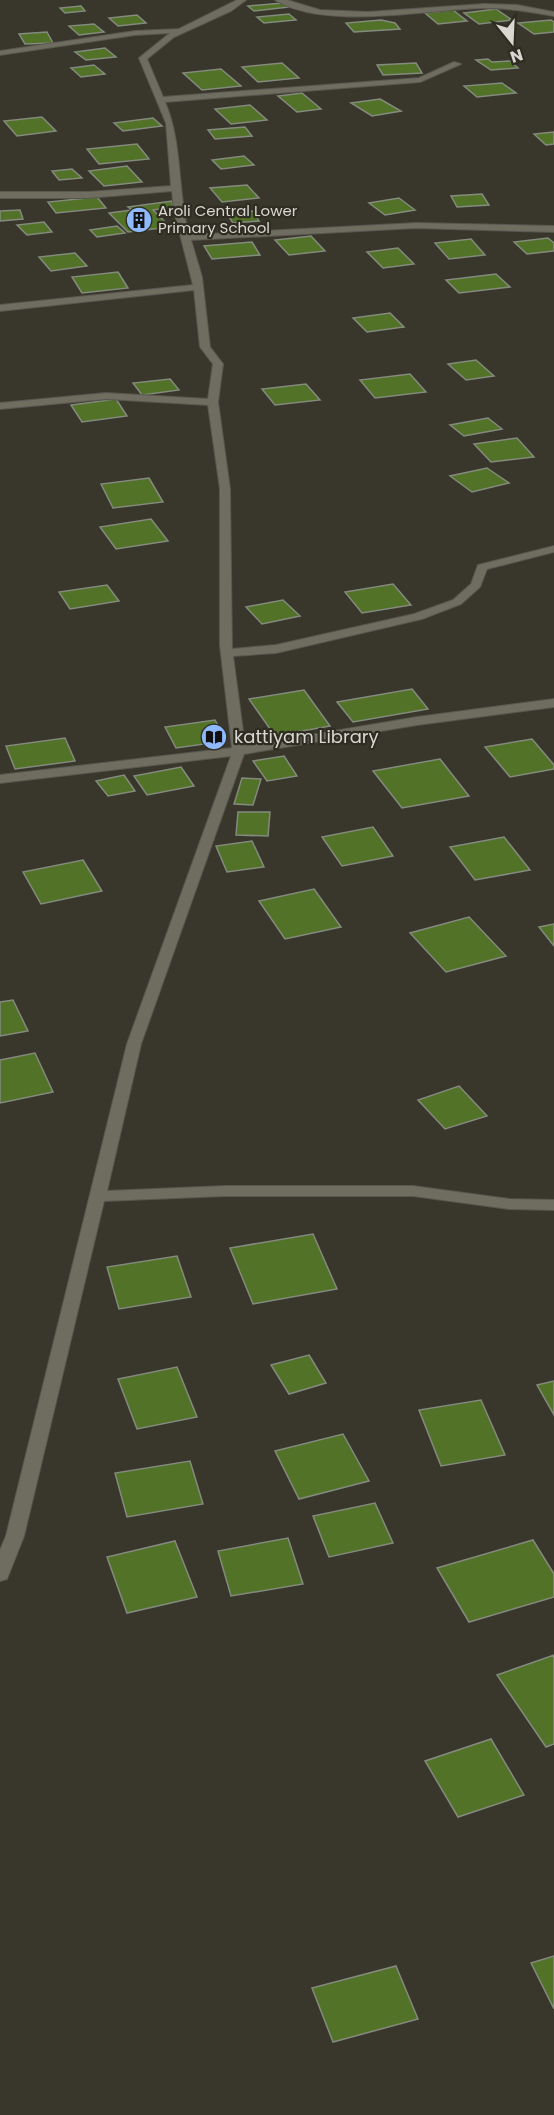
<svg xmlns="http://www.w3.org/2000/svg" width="554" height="2115" font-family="Poppins,sans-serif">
<rect width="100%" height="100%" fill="#39372c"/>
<path fill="#527228" stroke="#848a7e" stroke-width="1.5" d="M283,3L289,7L254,11L248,6Z
M81,6L85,11L65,13L60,8Z
M496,9L512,20L479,24L464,13Z
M453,10L467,21L438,24L425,13Z
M289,14L296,20L264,23L257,17Z
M137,15L146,23L118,26L109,18Z
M381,20L395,23L400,29L354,32L346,23Z
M551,20L554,22V32L534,34L518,23Z
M94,24L104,32L79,35L69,26Z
M47,32L53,43L25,44L19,34Z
M105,48L116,57L86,60L75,52Z
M488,59L492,62L510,61L518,68L491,70L476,60Z
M282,63L299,78L258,82L242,67Z
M416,63L422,73L383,75L377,65Z
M94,65L105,74L81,77L71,68Z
M221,69L241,86L202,90L183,73Z
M502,83L516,93L477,97L464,86Z
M302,93L321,109L297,112L278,96Z
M380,99L401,111L372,116L351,103Z
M250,105L267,120L231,124L215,109Z
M42,117L56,131L17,136L4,121Z
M153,118L162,126L123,131L114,123Z
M245,127L252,136L215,139L208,130Z
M554,132V144L546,145L534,134Z
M137,144L149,159L99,164L87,149Z
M244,156L254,165L221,169L212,160Z
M127,166L142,182L104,186L89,171Z
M72,169L82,178L59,180L52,171Z
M247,185L259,198L222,202L210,188Z
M482,194L489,205L457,207L451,196Z
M97,197L106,208L56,213L48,202Z
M399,198L415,210L385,215L369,203Z
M172,201L173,207L153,210L170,227L128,232L109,213L132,210L128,207Z
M20,210L23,219L0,221V211Z
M253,211L259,221L233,223L227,214Z
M44,222L52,232L27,235L17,225Z
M117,226L125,233L97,237L90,230Z
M311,236L325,251L289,255L275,240Z
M548,238L554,243V251L527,254L514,242Z
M471,239L485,255L449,259L435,243Z
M252,242L260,255L212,259L204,246Z
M398,248L414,264L383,268L367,252Z
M75,253L87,266L51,271L39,257Z
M118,272L128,288L82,293L72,277Z
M496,274L510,287L459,293L446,280Z
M390,313L404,327L367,332L353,318Z
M476,360L494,376L466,380L448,364Z
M410,374L426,392L375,398L360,380Z
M170,379L179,390L142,395L133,383Z
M306,384L320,400L275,405L262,389Z
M116,399L127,416L82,422L71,405Z
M488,418L502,429L464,436L450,425Z
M517,438L534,457L491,462L474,444Z
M487,468L509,483L472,492L450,476Z
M149,478L163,502L113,508L101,484Z
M151,519L168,541L116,549L100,527Z
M393,584L411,605L362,613L345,592Z
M107,585L119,601L70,609L59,592Z
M283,600L300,616L262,624L246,607Z
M412,689L428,709L353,722L337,702Z
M304,690L330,726L275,736L249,699Z
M215,720L226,741L176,748L165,727Z
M65,738L75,761L15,769L6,746Z
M532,739L554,765V769L510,777L485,747Z
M284,756L297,776L267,781L253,761Z
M440,759L469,796L402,808L373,771Z
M181,767L194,786L147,795L134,776Z
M124,775L135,791L108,796L96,781Z
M242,778L261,779L253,805L234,804Z
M238,812H270L268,836L236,835Z
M373,827L393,856L342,866L322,837Z
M504,837L530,870L475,880L450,847Z
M252,841L264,867L227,872L216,846Z
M83,860L102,891L41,904L23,872Z
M314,889L341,927L285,939L259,901Z
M469,917L506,956L446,972L410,933Z
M554,924V946L539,927Z
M13,1000L28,1031L0,1036V1002Z
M35,1053L53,1092L0,1103V1060Z
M459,1086L487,1116L445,1129L418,1100Z
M313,1234L337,1289L253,1304L230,1248Z
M177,1256L191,1297L119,1309L107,1267Z
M309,1355L326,1383L289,1394L271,1365Z
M177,1367L197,1417L137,1429L118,1379Z
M554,1381V1415L537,1385Z
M481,1400L505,1455L441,1466L419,1410Z
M343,1434L369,1481L299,1499L275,1451Z
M190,1461L203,1504L127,1517L115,1473Z
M375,1503L393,1543L329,1557L313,1516Z
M288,1538L303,1584L231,1596L218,1551Z
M533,1540L554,1574V1597L469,1622L437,1568Z
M175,1541L197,1597L127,1613L107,1557Z
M554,1655V1744L546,1747L497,1675Z
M491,1739L524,1795L458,1817L425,1761Z
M554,1956V2009L531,1963Z
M396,1966L418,2019L333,2042L312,1988Z"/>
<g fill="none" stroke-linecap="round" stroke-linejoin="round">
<g stroke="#58564d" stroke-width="2">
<path id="minor" d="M237,0H246L231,11L174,37L147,59L163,97L419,78L454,62L461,64L420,82L165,102C183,144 177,191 189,235L416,223L554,226V232L416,228L191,240L202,277L210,347L223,364L218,402L230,489L232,649L276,645L414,614L453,600L471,584L478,565L554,546V552L487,569L480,587L461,604L422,619L276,653L233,656L245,746L417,717L554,699V707L417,725L244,754L141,1044L107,1191L225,1186H413L509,1199L554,1200V1210L509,1209L413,1196H225L104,1201L24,1536L9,1574L7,1579L0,1581V1550L6,1536L127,1044L231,756L0,783V775L232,748L220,646V489L208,405L106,399L0,409V403L106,393L208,399L213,364L200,347L194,290L0,311V305L193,285L174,211L172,191L88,198H0V192H88L171,186L166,123L139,58L170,33L135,35L0,55V51L135,31L179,29Z
M275,0H287L320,10L368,12L484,4L517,5L554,12V16C531,12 509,8 485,8C428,9 325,31 275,0Z"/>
</g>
<use href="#minor" fill="#6f6c60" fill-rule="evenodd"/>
</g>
<defs>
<g id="building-disc" transform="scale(1.35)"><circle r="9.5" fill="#8eb9fd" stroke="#2f2d22"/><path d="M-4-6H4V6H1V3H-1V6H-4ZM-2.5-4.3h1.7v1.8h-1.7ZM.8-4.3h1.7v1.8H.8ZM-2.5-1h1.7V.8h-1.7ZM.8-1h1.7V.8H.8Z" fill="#111"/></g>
<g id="library-disc" transform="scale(1.35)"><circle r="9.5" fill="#8eb9fd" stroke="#2f2d22"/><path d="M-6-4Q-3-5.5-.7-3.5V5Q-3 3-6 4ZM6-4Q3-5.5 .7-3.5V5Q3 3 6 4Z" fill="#111"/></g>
</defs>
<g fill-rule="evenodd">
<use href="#building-disc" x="139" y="220"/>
<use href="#library-disc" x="214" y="737"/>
</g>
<g text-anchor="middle" stroke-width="4.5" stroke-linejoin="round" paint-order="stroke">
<g font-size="15" fill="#d9d7d1" stroke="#2f2d22" text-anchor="start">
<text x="158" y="216">Aroli Central Lower<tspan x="158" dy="17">Primary School</tspan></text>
</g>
<g font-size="18" fill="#d9d7d1" stroke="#2f2d22" text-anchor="start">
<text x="234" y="743">kattiyam Library</text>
</g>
</g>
<g transform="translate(512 42) rotate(162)" stroke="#2f2d22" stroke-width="4.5" paint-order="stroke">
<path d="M0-4.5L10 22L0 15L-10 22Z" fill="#d9d7d1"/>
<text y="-9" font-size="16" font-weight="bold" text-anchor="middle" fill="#d9d7d1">N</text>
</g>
</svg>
